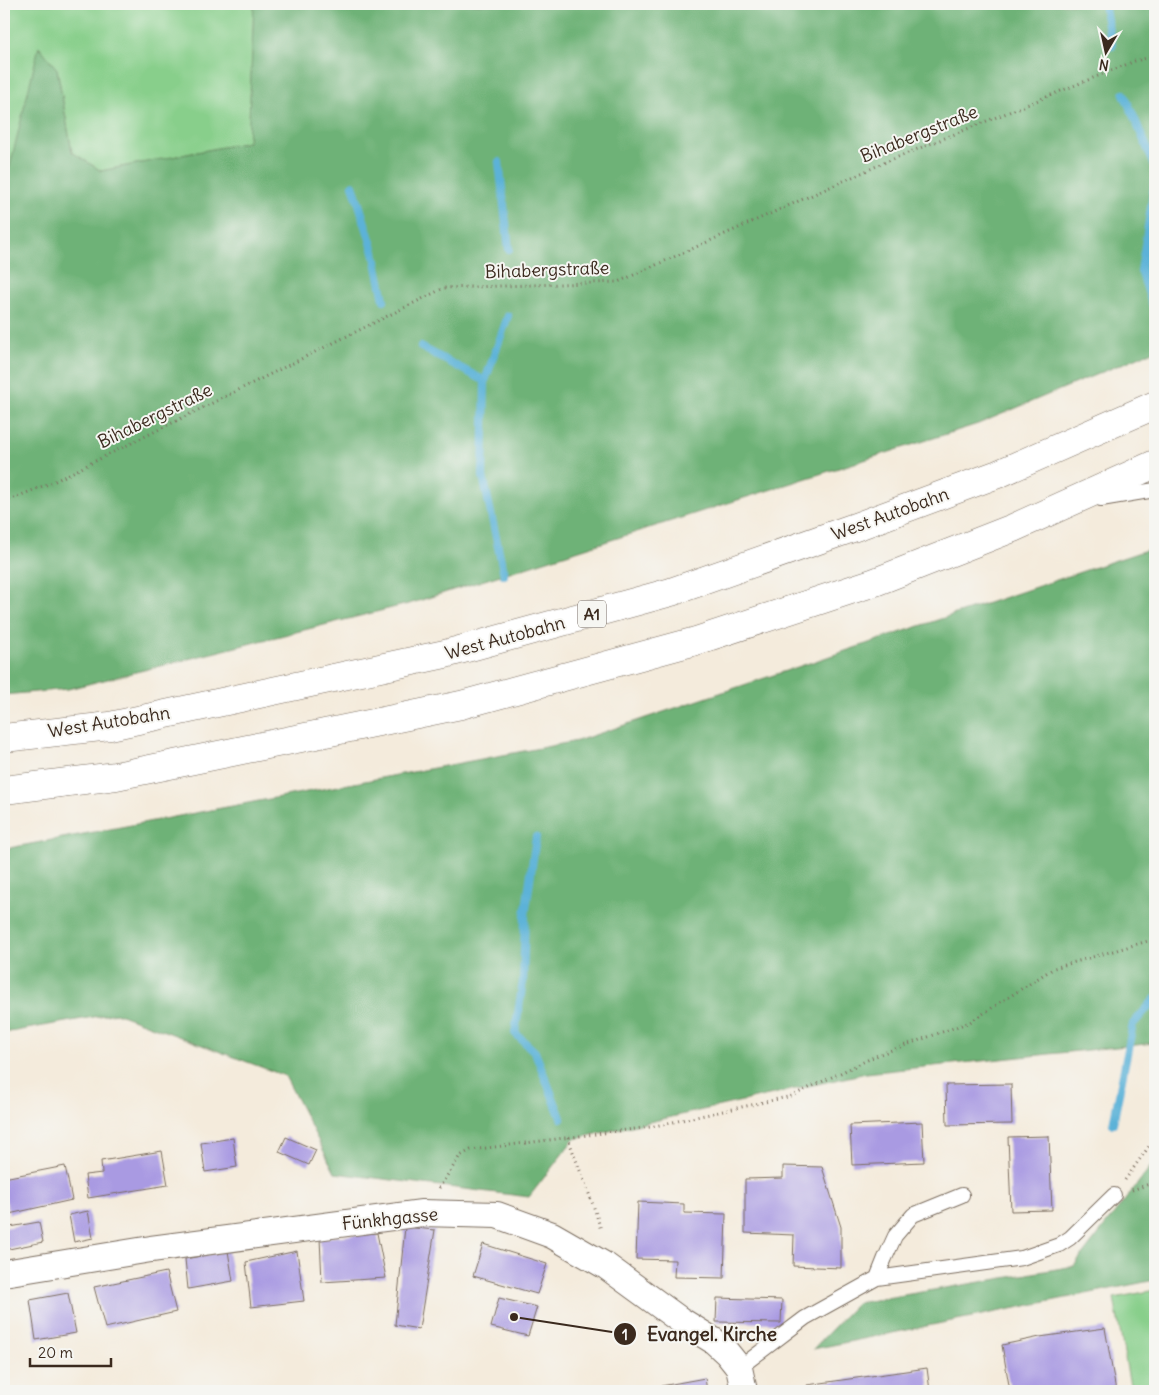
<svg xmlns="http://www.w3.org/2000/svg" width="1159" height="1395" font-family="Delius,sans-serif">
<rect width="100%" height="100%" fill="#f6f6f2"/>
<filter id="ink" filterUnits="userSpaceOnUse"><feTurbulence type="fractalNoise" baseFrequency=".02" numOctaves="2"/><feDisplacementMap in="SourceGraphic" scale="10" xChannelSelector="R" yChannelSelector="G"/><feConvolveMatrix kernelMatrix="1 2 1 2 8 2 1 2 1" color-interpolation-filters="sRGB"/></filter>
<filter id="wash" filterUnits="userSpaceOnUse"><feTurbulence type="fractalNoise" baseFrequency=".0096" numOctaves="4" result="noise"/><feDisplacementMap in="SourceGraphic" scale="20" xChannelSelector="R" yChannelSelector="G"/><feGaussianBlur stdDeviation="1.12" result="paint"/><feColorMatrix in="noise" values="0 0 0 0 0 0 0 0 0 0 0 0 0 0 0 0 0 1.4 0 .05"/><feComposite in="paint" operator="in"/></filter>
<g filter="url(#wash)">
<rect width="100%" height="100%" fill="#f4ebdc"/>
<path fill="#88cf8b" stroke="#627c54" d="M4,4H254L249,142L101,171L72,152L57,69L4,177Z
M1155,1290V1391H1131L1114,1298Z"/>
<path fill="#6eb277" stroke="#546e4a" d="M254,4H1155V350L978,424L412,603L68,689L4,695V177L10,166L39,46L57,69L72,152L101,171L248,142Z
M1155,547V1043L866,1073L574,1139L529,1197L335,1173L285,1076L116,1013L4,1033V849L577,741Z
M1155,1161V1280L813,1349L857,1303L1074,1266Z"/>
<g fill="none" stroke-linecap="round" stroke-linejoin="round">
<path stroke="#5cb2d8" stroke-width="8" d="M1104,4L1112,46
M1124,94L1155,166
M499,162L509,249
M1155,182L1141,271L1155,311
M353,185L374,252L384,300
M421,347L485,381
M504,575L483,476L485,381L508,316
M536,837L525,916L523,981L515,1033L535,1052L561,1118
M1113,1124L1133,1024L1155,999"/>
</g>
<g id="blocks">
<path fill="#a99ae2" d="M1011,1084L1012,1124L947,1125L946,1085Z
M922,1122L924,1162L852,1165L850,1125Z
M1049,1136L1052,1210L1011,1211L1008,1137Z
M286,1137L316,1150L309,1165L279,1152Z
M233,1138L237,1167L205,1172L201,1143Z
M162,1151L168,1185L88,1198L85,1175L102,1173L101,1161Z
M65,1166L72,1200L9,1214L4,1193V1178Z
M783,1166L822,1167L841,1227V1268L793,1266L794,1235L745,1233V1179L783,1178Z
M638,1202L684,1204V1213L726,1214L724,1278L674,1277L675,1260L636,1259Z
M88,1211L93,1238L74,1242L69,1215Z
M39,1222L43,1242L4,1250V1228Z
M405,1227L435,1230L419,1329L395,1325Z
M377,1233L386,1278L322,1282L320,1238Z
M483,1244L547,1264L537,1294L473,1276Z
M228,1251L233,1281L188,1289L185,1259Z
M297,1251L304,1301L251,1307L246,1262Z
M166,1272L176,1312L105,1328L94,1287Z
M68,1293L76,1333L36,1340L30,1300Z
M499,1298L537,1307L528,1336L491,1327Z
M717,1298L782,1300L781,1323L716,1322Z
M1105,1328L1116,1391H1010L1002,1345L1040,1337Z
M927,1368L930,1391H808L807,1385Z
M705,1378L707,1391H639V1390Z"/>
</g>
</g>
<g filter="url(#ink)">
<use href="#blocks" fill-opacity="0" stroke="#7c6e60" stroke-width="1"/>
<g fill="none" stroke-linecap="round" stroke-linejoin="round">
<g stroke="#7c6e60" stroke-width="16">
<path id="lane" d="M1101,499L1155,490
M877,1278L885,1258L895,1236L913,1215L962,1195
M739,1368L805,1318L877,1278L1022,1258L1059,1245L1070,1238L1114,1195"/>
</g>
<g stroke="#7c6e60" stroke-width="28">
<path id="street" d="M4,1273L151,1249L422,1213L497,1215L552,1235L606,1266L680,1320L714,1341L727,1353L739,1368L744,1391"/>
</g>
<g stroke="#7c6e60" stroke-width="29">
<path id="highway" d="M4,738L110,726L445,654L671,592L858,526L998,474L1155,405
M4,790L116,776L461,705L696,641L875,582L1013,528L1155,464"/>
</g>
<path stroke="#7c6e60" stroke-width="3" stroke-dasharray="1 4" stroke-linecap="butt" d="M4,502L53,482L444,288L618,282L888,161L1135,61L1155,56
M568,1137C578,1169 593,1199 601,1231
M1125,1180L1155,1138
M439,1188L460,1156L471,1150L650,1127L792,1096L878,1055L970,1022L1054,968L1155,939
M1132,1190L1155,1182
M4,1390L7,1391"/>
<use href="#lane" stroke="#fff" stroke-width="14"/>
<use href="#street" stroke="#fff" stroke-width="26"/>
<use href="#highway" stroke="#fff" stroke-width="28"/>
</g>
</g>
<g text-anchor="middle" stroke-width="4" stroke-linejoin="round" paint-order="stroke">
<rect fill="#f6f6f2" stroke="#73675e" stroke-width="1" x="578" y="600.5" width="28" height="27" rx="4"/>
<g font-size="16" font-weight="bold" fill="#3b2a1e">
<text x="592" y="620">A1</text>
</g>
<g font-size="18" fill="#3b2a1e" stroke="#f6f6f2">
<text transform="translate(919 134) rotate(-22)" y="6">Bihabergstraße</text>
<text transform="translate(547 270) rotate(-2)" y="6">Bihabergstraße</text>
<text transform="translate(155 416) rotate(-26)" y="6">Bihabergstraße</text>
<text transform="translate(890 514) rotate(-20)" y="6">West Autobahn</text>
<text transform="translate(505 638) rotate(-15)" y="6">West Autobahn</text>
<text transform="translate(109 722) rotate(-9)" y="6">West Autobahn</text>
<text transform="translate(390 1219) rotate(-6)" y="6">Fünkhgasse</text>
</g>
</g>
<path fill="none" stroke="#3b2a1e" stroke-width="2" d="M514 1317L625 1334"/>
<g fill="#3b2a1e" stroke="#f6f6f2" stroke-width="2">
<circle cx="514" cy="1317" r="5"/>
<circle cx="625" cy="1334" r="12"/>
</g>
<g font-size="15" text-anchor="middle" font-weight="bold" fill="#fff">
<text x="625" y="1340">1</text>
</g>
<g font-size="19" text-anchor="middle" font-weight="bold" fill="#3b2a1e" stroke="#f6f6f2" stroke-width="4" stroke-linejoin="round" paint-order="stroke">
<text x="712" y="1341">Evangel. Kirche</text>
</g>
<rect width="1159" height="1395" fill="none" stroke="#f6f6f2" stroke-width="20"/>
<g transform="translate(1106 52) rotate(189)" stroke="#f6f6f2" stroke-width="4" paint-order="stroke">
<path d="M0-4L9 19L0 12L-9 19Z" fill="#3b2a1e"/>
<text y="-8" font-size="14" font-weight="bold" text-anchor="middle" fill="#3b2a1e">N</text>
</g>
<path d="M30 1358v8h81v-8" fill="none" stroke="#3b2a1e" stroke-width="2.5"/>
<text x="38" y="1358" font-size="15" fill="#3b2a1e" stroke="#f6f6f2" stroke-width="4" paint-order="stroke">20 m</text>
</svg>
